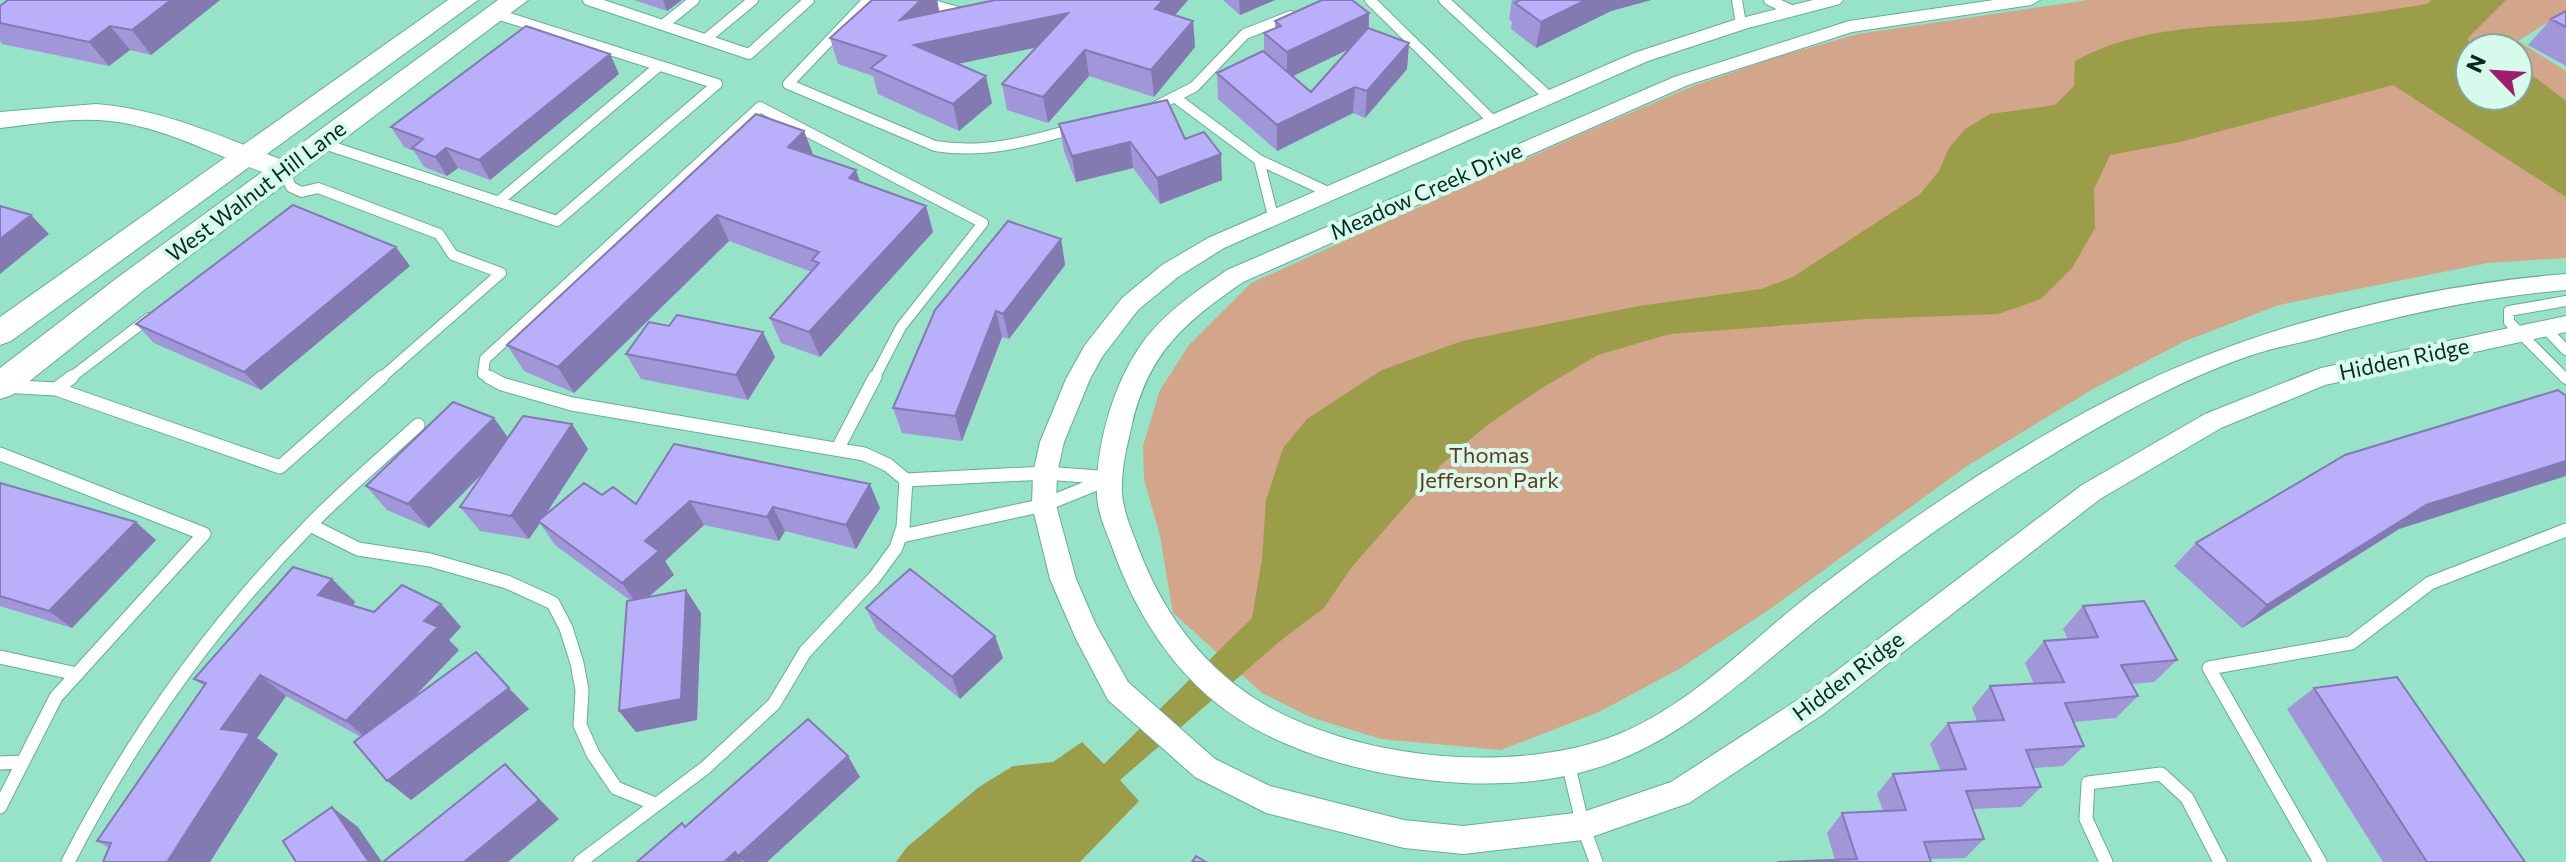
<svg xmlns="http://www.w3.org/2000/svg" width="2566" height="862" font-family="Commissioner,sans-serif">
<rect width="100%" height="100%" fill="#96e3c8"/>
<path fill="#d3a58b" fill-rule="evenodd" d="M2088,0H2566V11L2518,41L2566,71V258L2488,263L2279,305L2185,341L2093,389L1967,466L1770,609L1679,669L1599,712L1501,750L1381,739L1310,717L1262,693L1173,613L1160,536L1144,479L1143,446L1160,390L1189,345L1251,283L1595,128L1693,86L1780,56L1858,34ZM2470,48H2518V96H2470Z"/>
<path fill="#9b9d49" d="M2431,0H2506L2467,39L2475,48H2470V96H2518V70L2532,75L2566,101V197L2393,85L2180,142L2110,155L2094,189L2095,228L2072,268L2041,299L1998,314L1868,319L1670,334L1598,355L1542,388L1486,426L1442,464L1351,568L1324,608L1285,637L1120,780L1139,801L1080,862H896L907,847L979,787L1013,766L1053,762L1082,742L1104,764L1252,618L1262,559L1266,500L1283,448L1307,419L1382,370L1462,341L1639,306L1761,289L1793,277L1920,194L1939,171L1949,148L1965,129L1990,114L2055,105L2074,86L2075,61C2150,19 2240,28 2323,19C2358,15 2393,9 2427,4Z"/>
<g fill="none" stroke-linecap="round" stroke-linejoin="round">
<g stroke="#63af96" stroke-width="12">
<path id="service-far1" d="M588,0L749,54L809,0
M868,0L788,84L935,146C983,154 1027,142 1073,129
M915,0L962,13
M1370,0L1493,121
M1444,0L1548,96
M1737,0L1741,24
M1769,0L1791,10
M663,25L694,0
M706,39L753,0
M1177,99L1259,160
M1153,108L1194,87L1245,34L1291,16
M321,143L557,221L717,84L497,14
M284,170L291,187L302,192L318,188L439,234L453,255L501,273L380,379
M498,202L659,66
M1273,216L1259,160L1330,193
M2566,301L2509,311V322L2566,379
M2545,328L2566,350
M69,379L149,318
M493,379L483,374L485,359L760,107L983,223L901,327L874,379"/>
</g>
<g stroke="#63af96" stroke-width="15">
<path id="service" d="M489,377L502,384L572,404L864,454L888,465L906,480L1045,473L1112,478
M0,386L56,389L280,467L382,377
M56,389L72,377
M838,448L875,377
M0,454L204,534L56,697L0,807
M310,525L358,549L430,560L507,582L553,603L566,628L577,663L582,690L580,725L593,754L616,788L655,804
M902,536L1044,505L1106,480
M0,657L77,674
M0,763L23,762
M1568,763L1583,826L1596,862
M68,862C132,737 212,625 310,525C344,490 382,458 418,425
M580,862L705,768L774,704L805,652L874,578L896,548L903,527L906,480
M2106,862L2086,819L2088,783L2161,774L2187,798L2220,862
M2320,862L2209,668L2351,643L2430,583L2566,530"/>
</g>
<g stroke="#63af96" stroke-width="2">
<path id="minor" d="M1813,0H1843L1840,4L1748,28L1648,61L1224,248L1178,277L1138,310L1102,357L1090,379L1064,442L1057,473L1056,505L1076,579L1096,625L1128,682L1215,759L1270,786L1404,820L1463,826L1583,812L1671,782L1802,697L2082,485L2205,414L2321,368L2566,316V332L2325,385L2221,428L2100,499L1822,715L1689,803L1583,840L1463,854L1404,848L1266,813L1195,777L1108,700L1076,639L1050,579L1032,505L1033,473L1040,442L1066,379L1085,345L1122,298L1162,265L1208,238L1634,53L1734,20Z
M1994,0H2040L2031,5L1852,32L1688,85L1243,282C1184,323 1149,352 1132,424C1127,446 1121,469 1122,492C1123,509 1129,524 1135,539C1156,599 1190,651 1241,689C1335,759 1511,778 1619,734C1694,703 1753,638 1817,589C1918,512 2025,440 2140,384C2267,323 2426,285 2566,274V290C2481,297 2400,315 2318,338C2295,344 2272,348 2249,356C2177,381 2107,421 2042,461C1967,507 1895,558 1827,612C1702,712 1637,791 1463,783C1388,779 1304,760 1240,720C1177,680 1135,614 1111,544C1105,529 1098,513 1097,496C1095,446 1114,382 1143,342C1165,312 1197,291 1227,270L1674,77L1849,21Z"/>
</g>
<g stroke="#63af96" stroke-width="2">
<path id="tertiary" d="M96,104C165,109 229,140 293,164L297,170L293,176L284,179C225,162 172,128 110,121C73,117 36,124 0,128V112Z"/>
</g>
<g stroke="#63af96" stroke-width="2">
<path id="secondary" d="M448,0H478L11,341L0,345V317Z
M498,0H528L143,291L12,395L0,399V368L121,275Z"/>
</g>
<use href="#service-far1" stroke="#fff" stroke-width="10"/>
<use href="#service" stroke="#fff" stroke-width="13"/>
<use href="#minor" fill="#fff" fill-rule="evenodd"/>
<use href="#tertiary" fill="#fff" fill-rule="evenodd"/>
<use href="#secondary" fill="#fff" fill-rule="evenodd"/>
</g>
<path fill="#a096d8" fill-rule="evenodd" d="M220,0L151,55L130,50L109,66L2,44L0,41V6Z
M634,0H682L667,11Z
M937,0L939,11L1188,0L1175,15L1193,21L1195,47L1154,97L1089,76L1048,123L1007,110L1002,84L1036,47L957,64L992,103L959,131L878,94L873,76L838,64L830,38Z
M1223,0H1275L1240,15Z
M1512,0H1651L1611,11L1536,48L1511,29L1512,22L1509,19Z
M2566,11V66L2528,45L2551,19Z
M1369,13V28L1409,43L1407,69L1365,118L1353,113L1277,151L1218,99L1217,73L1264,53V33L1275,28V21ZM1350,48L1311,92L1292,76Z
M610,54L619,74L490,180L458,168L447,176L424,167L414,151L404,147L391,127Z
M1059,124L1185,139L1222,180L1160,204L1133,168L1076,182L1064,151Z
M804,131L813,155L860,182L926,206L933,232L820,357L781,343L770,318L812,272L729,241L574,393L524,371L507,345Z
M1061,239L1065,265L1009,339L1002,337L962,441L902,433L893,408Z
M410,266L261,390L154,343L136,324Z
M669,326L775,357L748,400L641,379L626,354Z
M572,424L588,449L545,515L602,495L636,504L674,444L880,508L856,549L785,531L779,541L704,525L665,561L674,575L649,597L686,590L701,613L697,720L636,732L619,711L631,601L555,545L540,523L529,539L480,531L460,507L487,469L429,528L387,510L366,486L508,438Z
M0,483L156,540L72,628L0,606Z
M2399,529L2242,628L2174,566L2196,543Z
M332,579L355,602L353,606L374,612L441,604L461,627L449,640L459,650L411,700L529,709L411,800L361,737L286,696L257,738L278,754L210,862H103L109,848L97,841L204,686L194,679Z
M2083,606L2177,660L2154,682L2131,684L2138,696L2116,718L2073,722L2084,746L2063,766L2034,768L2041,787L2021,807L1973,809L1984,839L1965,858L1930,859L1835,860L1827,833L1842,813L1883,811L1877,794L1893,774L1941,771L1930,744L1948,723L1977,721L1972,708L1990,686L2034,684L2025,663L2044,641L2068,639L2063,629Z
M866,608L1003,658L960,699L877,630Z
M2314,688L2525,862H2383L2287,709Z"/>
<path fill="#827ab0" d="M171,0H220L151,55L132,30Z
M663,0H682L667,11Z
M921,0H937L940,15L900,20Z
M1163,0H1188L1157,36L1155,9Z
M1239,0H1275L1240,15Z
M1586,0H1651L1611,11L1536,48L1541,22Z
M1068,13L1071,40L920,72L914,45Z
M1369,13L1368,40L1287,79V52Z
M1193,21L1195,47L1154,97L1151,70Z
M110,26L130,50L109,66L89,42Z
M1409,43L1407,69L1365,118L1367,91Z
M1085,50L1089,76L1048,123L1043,97Z
M610,54L619,74L490,180L479,160Z
M986,76L992,103L959,131L953,104Z
M1355,87L1353,113L1277,151V125Z
M804,131L814,157L788,147Z
M1130,142L1133,168L1076,182L1072,156Z
M446,148L458,168L447,176L435,157Z
M1221,154L1222,180L1160,204L1157,178Z
M856,170L865,197L849,178Z
M926,206L933,232L820,357L809,332Z
M31,215L49,234L0,274V239Z
M717,215L729,241L574,393L558,367Z
M1061,239L1065,265L1009,339L1003,314Z
M396,247L410,266L261,390L244,372Z
M996,311L1002,337L962,441L955,416Z
M763,332L775,357L748,400L736,375Z
M494,418L512,443L429,528L408,504Z
M572,424L588,449L540,523L538,521L540,523L529,539L511,516Z
M2566,461V476L2399,529L2242,628L2267,605L2426,505Z
M870,484L880,508L856,549L846,525Z
M690,501L704,525L665,561L674,575L638,606L622,583L645,541Z
M773,507L785,531L779,541L767,517Z
M136,522L156,540L72,628L49,611Z
M332,579L355,602L342,618L318,595Z
M686,590L701,613L697,720L636,732L619,711Z
M441,604L461,627L449,640L459,650L371,742L346,721L424,621Z
M995,636L1003,658L960,699L952,677Z
M260,675L286,696L257,738L278,754L210,862H167L221,729Z
M509,688L529,709L411,800L387,781Z
M848,756L860,777L767,862H744L738,856Z
M505,764L559,819L508,862H464Z
M332,807L358,827L382,862H369Z
M735,852L743,862H724Z"/>
<path fill="#baaffb" stroke="#827ab0" stroke-width="2" d="M8,0H171L132,30L110,26L89,42L0,23V6Z
M872,0H921L900,20L995,0H1163L1155,9L1193,21L1151,70L1085,50L1043,97L1002,84L1068,13L914,45L986,76L953,104L871,68L886,56L830,38Z
M1322,0H1352L1369,13L1287,52L1264,33L1281,26L1275,21Z
M1520,0H1586L1541,22L1515,3Z
M2566,11V27L2551,19Z
M526,26L610,54L479,160L446,148L435,157L412,148L423,139L391,127Z
M1368,28L1409,43L1367,91L1355,87L1277,125L1217,73L1263,51L1311,92Z
M1167,100L1185,139L1204,132L1221,154L1157,178L1130,142L1072,156L1059,124Z
M756,114L804,131L788,147L856,170L849,178L926,206L809,332L770,318L819,263L812,260L819,252L717,215L558,367L507,345Z
M293,205L396,247L244,372L136,324Z
M0,206L31,215L0,239Z
M1008,221L1061,239L1003,314L996,311L955,416L893,408L935,310Z
M677,315L763,332L736,375L626,354L649,322L669,326Z
M2558,390L2566,396V461L2426,505L2267,605L2196,543L2345,455Z
M453,402L494,418L408,504L366,486Z
M523,416L572,424L511,516L460,507Z
M674,444L870,484L846,525L773,507L767,517L690,501L645,541L659,551L622,583L538,521L584,483L602,495L613,487L636,504Z
M0,483L136,522L49,611L0,596Z
M293,567L332,579L318,595L374,612L402,585L441,604L424,621L438,627L346,721L260,675L221,729L250,733L167,862H103L111,843L97,841L206,683L194,679Z
M910,569L995,636L952,677L866,608Z
M686,590L681,699L619,711L627,601Z
M2144,601L2177,660L2121,665L2138,696L2065,703L2084,746L2026,750L2041,787L1966,791L1984,839L1924,842L1931,862H1777L1857,859L1842,813L1906,810L1893,774L1966,769L1948,723L2004,720L1990,686L2064,682L2044,641L2098,637L2083,606Z
M476,652L509,688L387,781L354,742Z
M2397,677L2525,862H2427L2314,688Z
M808,719L848,756L738,856L735,852L724,862H637L682,823L685,827Z
M505,764L539,800L464,862H383Z
M332,807L369,862H296L283,841Z
M1196,856L1206,862H1192Z"/>
<g text-anchor="middle" stroke-width="8" stroke-linejoin="round" paint-order="stroke">
<g font-size="22" fill="#082920" stroke="#d6fbec">
<text transform="translate(256 191) rotate(-37)" y="8">West Walnut Hill Lane</text>
<text transform="translate(1426 191) rotate(-24)" y="8">Meadow Creek Drive</text>
<text transform="translate(2404 359) rotate(-12)" y="8">Hidden Ridge</text>
<text transform="translate(1848 676) rotate(-37)" y="8">Hidden Ridge</text>
</g>
<g font-size="22" fill="#673617" stroke="#d6fbec">
<text x="1489" y="463">Thomas<tspan x="1489" dy="25">Jefferson Park</tspan></text>
</g>
</g>
<g transform="translate(2494 72) rotate(295)"><circle r="38" fill="#d6fbec" stroke="#84a79a" stroke-width="2"/>
<path d="M0-6L14 30L0 20L-14 30Z" fill="#a11c6b"/>
<text y="-12" font-size="22" font-weight="bold" text-anchor="middle" fill="#082920">N</text>
</g>
</svg>
